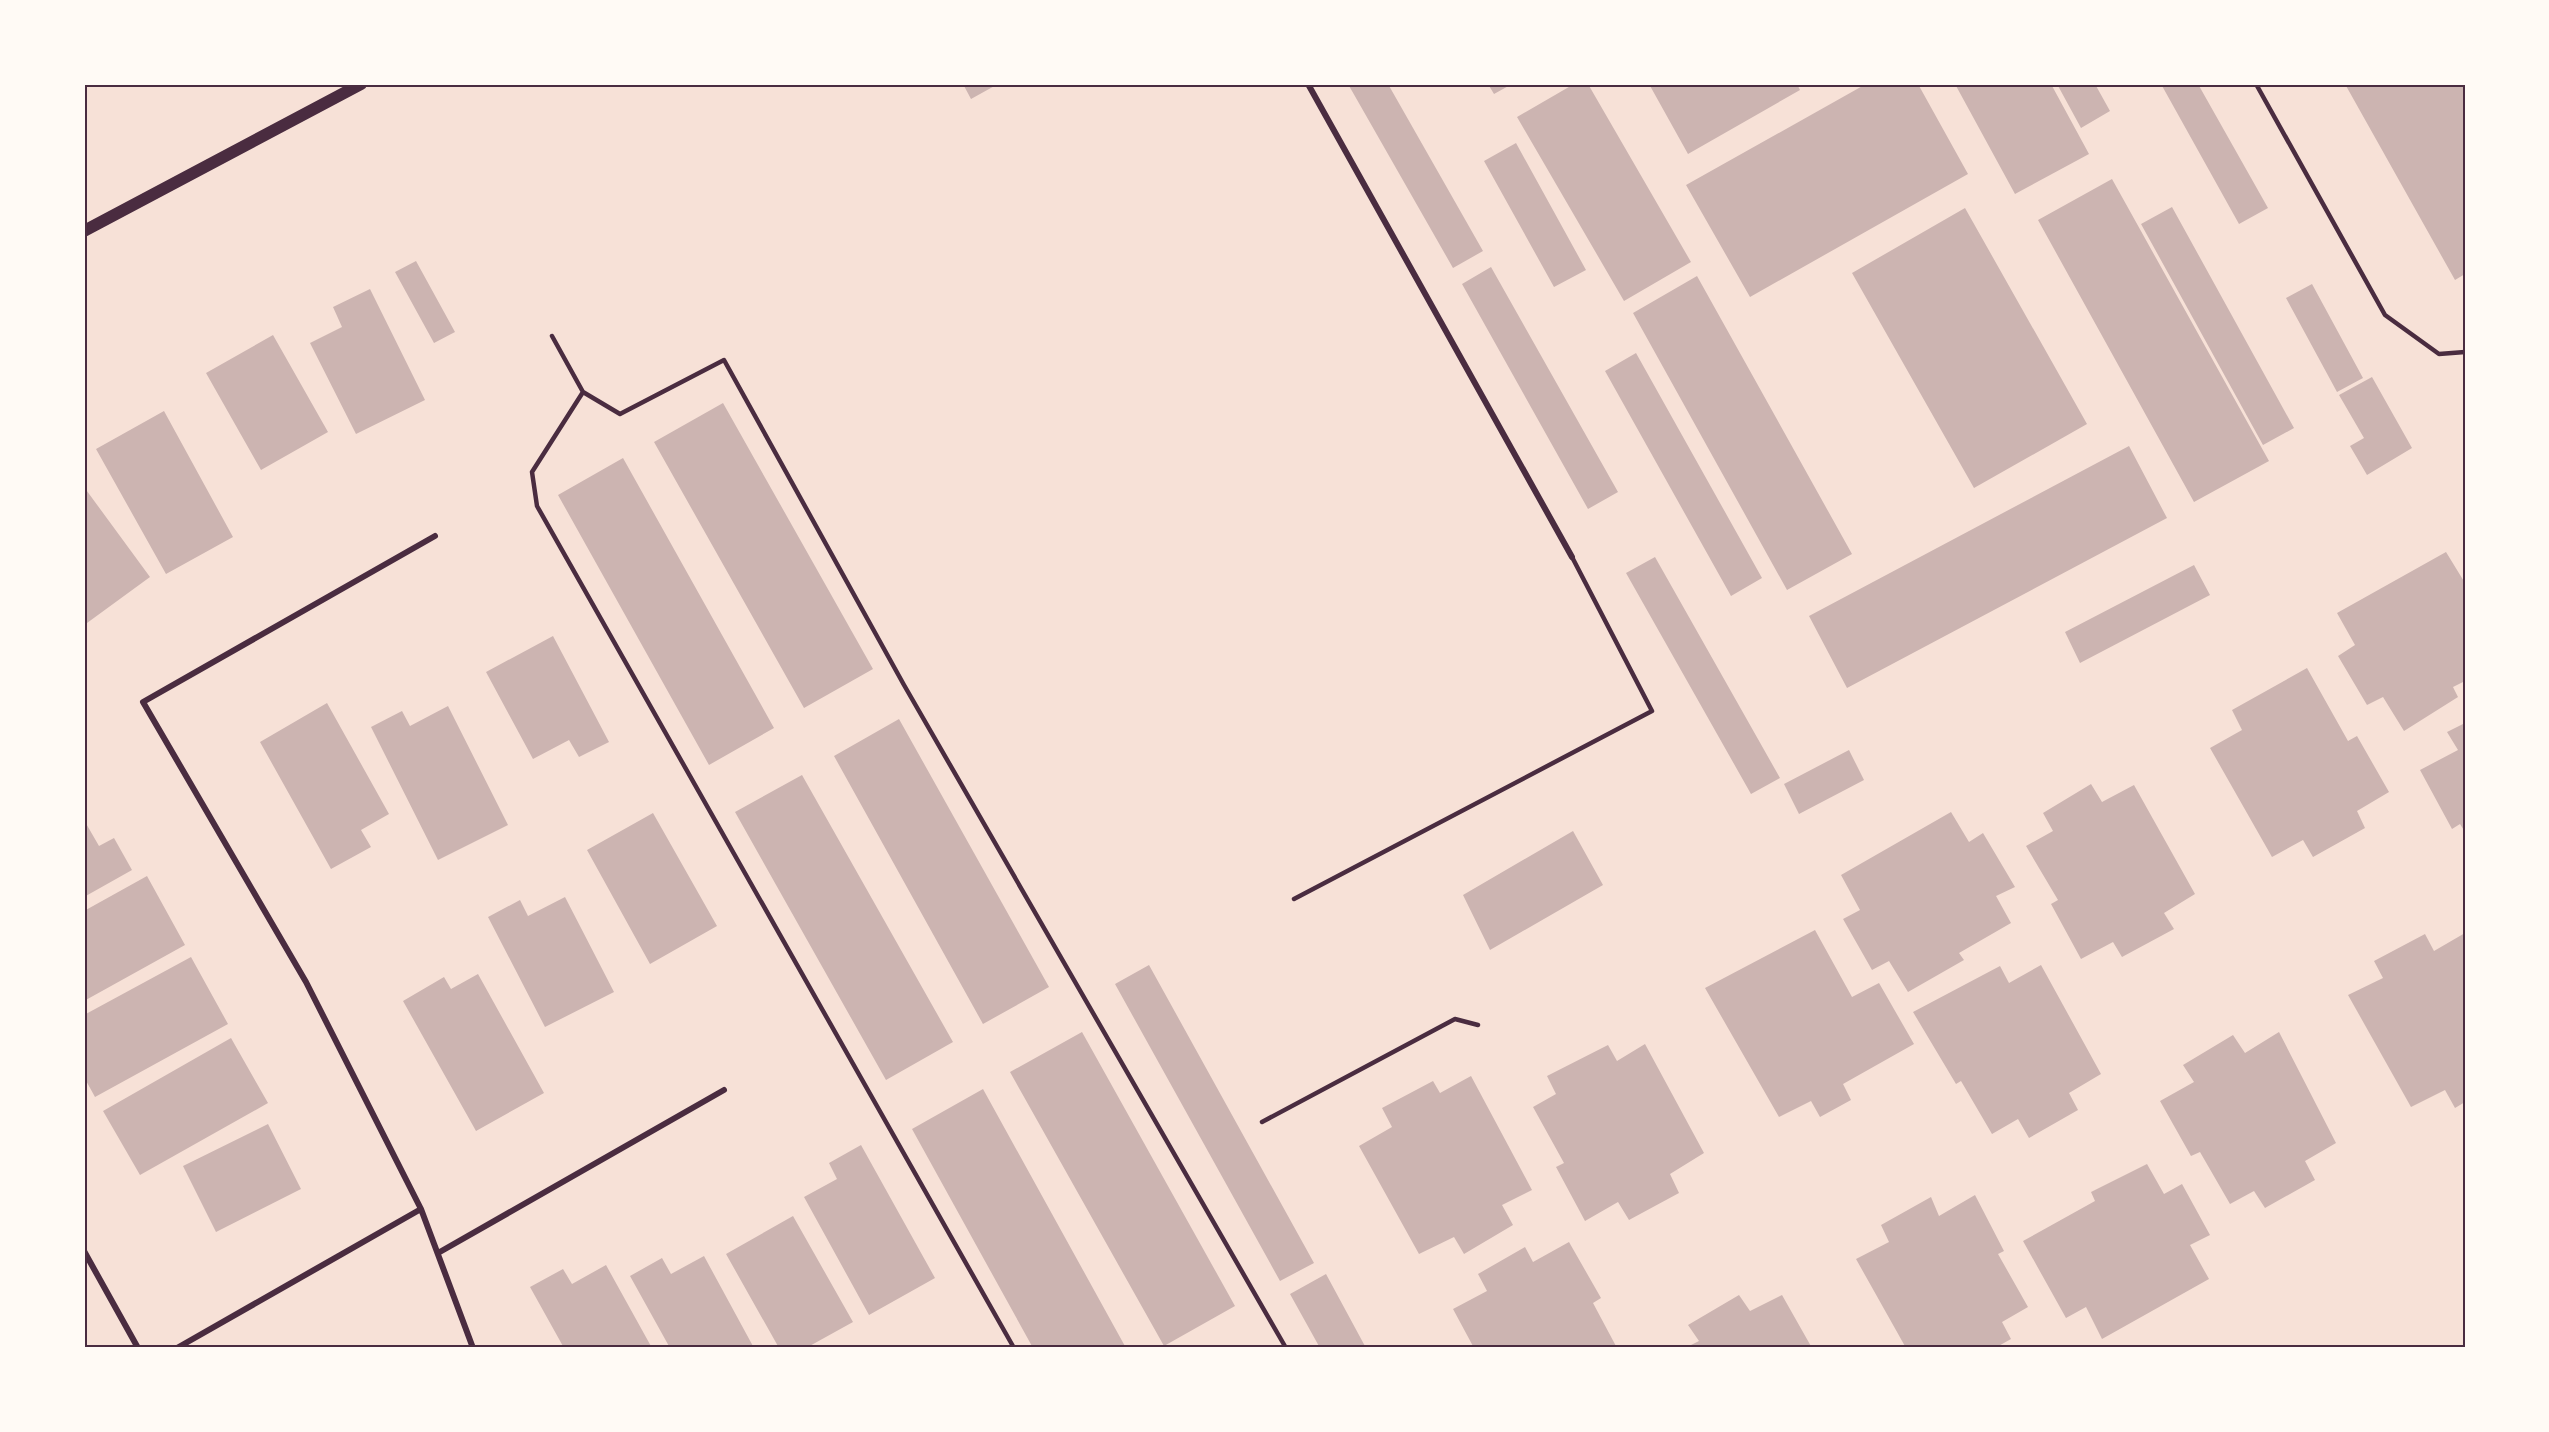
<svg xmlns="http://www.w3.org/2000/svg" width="2549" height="1432" font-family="Bitter,serif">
<rect width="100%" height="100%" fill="#f7e1d7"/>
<path fill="#ccb4b1" d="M963,84H998L971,99Z
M1348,84H1388L1483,251L1453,268Z
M1488,84H1512L1494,94Z
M1574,84H1588L1691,262L1624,301L1517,117Z
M1649,84H1797L1800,90L1688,154Z
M1866,84H1918L1968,174L1750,297L1686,185Z
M1955,84H2051L2089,154L2015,194Z
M2057,84H2095L2110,111L2081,128Z
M2161,84H2198L2268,208L2239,224Z
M2345,84H2465V274L2455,280Z
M1516,143L1586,270L1554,287L1484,161Z
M2112,179L2269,461L2194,502L2038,220Z
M2172,207L2294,428L2263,445L2141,224Z
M1965,208L2087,424L1974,488L1852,273Z
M416,261L455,332L434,343L395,272Z
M1491,267L1618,492L1588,509L1462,284Z
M1697,276L1852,554L1787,590L1633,313Z
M2312,284L2363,378L2337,392L2286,298Z
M370,289L425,400L356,434L310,343L342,327L333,307Z
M273,335L328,432L261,470L206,373Z
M1636,353L1762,578L1731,596L1605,371Z
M2372,377L2412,448L2367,475L2350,446L2364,438L2339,395Z
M723,403L873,669L804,708L654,442Z
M164,411L233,537L166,574L96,449Z
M2129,446L2167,518L1847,688L1809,616Z
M623,458L774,728L709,765L558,495Z
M84,487L150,577L87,623L84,619Z
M2446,552L2465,583V681L2453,687L2458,697L2404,731L2383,697L2367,705L2338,656L2355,645L2337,613Z
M1655,557L1780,778L1751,794L1626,573Z
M2194,565L2210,595L2080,663L2065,632Z
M553,636L609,742L579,757L569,740L533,759L486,672Z
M2307,668L2348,741L2357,736L2389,792L2357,811L2365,828L2313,857L2303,840L2272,857L2210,748L2242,730L2232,710Z
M327,703L389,814L361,830L371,847L331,869L260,742Z
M448,706L508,825L438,860L371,727L402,711L410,726Z
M899,719L1049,987L983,1024L834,756Z
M2465,723V832L2460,824L2452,829L2420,770L2458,750L2447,732Z
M1849,750L1864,780L1799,814L1784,784Z
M802,775L953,1042L886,1080L735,812Z
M2091,784L2102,802L2134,785L2195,894L2164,913L2174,929L2122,957L2113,942L2081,959L2051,904L2058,900L2026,846L2053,831L2043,813Z
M1951,812L1969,842L1983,833L2015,887L1996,896L2011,923L1959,953L1964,960L1908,992L1889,961L1872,970L1843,919L1860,910L1841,875Z
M653,813L717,926L650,964L587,850Z
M84,820L99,846L114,838L132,870L84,897Z
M1573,831L1603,885L1490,950L1463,895Z
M147,876L185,945L84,1001V911Z
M565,897L614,992L545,1027L488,917L520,900L528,916Z
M1815,930L1852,997L1879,983L1914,1044L1843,1084L1851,1100L1820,1117L1811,1101L1779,1117L1705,988Z
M2465,933V1102L2455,1108L2445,1090L2411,1107L2348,995L2383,978L2374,961L2425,934L2434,951Z
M191,957L228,1024L95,1097L84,1077V1015Z
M1149,965L1314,1263L1280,1281L1115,984Z
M2041,965L2101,1074L2069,1093L2078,1110L2029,1138L2018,1119L1992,1134L1961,1081L1956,1084L1913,1012L2000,966L2009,983Z
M478,974L544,1093L476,1131L403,1001L444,977L451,989Z
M1082,1032L1235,1306L1164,1346L1010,1072Z
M2279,1032L2336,1143L2305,1161L2315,1180L2265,1208L2254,1191L2230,1204L2200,1152L2191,1156L2160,1101L2194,1082L2183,1065L2233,1035L2245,1053Z
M231,1038L268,1103L140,1175L103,1111Z
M1645,1044L1704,1153L1670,1174L1679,1193L1629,1220L1618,1202L1585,1221L1556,1167L1564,1163L1533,1107L1556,1094L1547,1076L1608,1045L1617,1061Z
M1471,1076L1532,1190L1502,1205L1513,1225L1464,1254L1454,1237L1419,1254L1359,1146L1392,1127L1382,1108L1433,1081L1440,1093Z
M983,1089L1126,1348H1033L912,1129Z
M268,1124L301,1189L216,1232L183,1166Z
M861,1145L935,1278L869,1315L804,1197L837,1179L829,1163Z
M2147,1164L2164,1194L2182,1184L2210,1235L2190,1245L2209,1279L2102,1339L2086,1307L2066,1318L2023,1241L2095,1201L2091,1192Z
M1975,1195L2004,1251L1998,1254L2028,1307L2002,1322L2011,1339L1995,1348H1906L1856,1259L1889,1242L1881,1225L1931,1197L1939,1216Z
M793,1216L853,1322L806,1348H779L726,1254Z
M1569,1242L1601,1298L1593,1303L1617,1348H1474L1453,1309L1487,1291L1478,1274L1525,1247L1533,1262Z
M704,1256L754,1348H670L630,1276L662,1258L671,1274Z
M606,1265L652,1348H564L530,1287L563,1269L572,1284Z
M1326,1274L1366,1348H1320L1290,1294Z
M1739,1295L1750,1311L1782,1295L1812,1348H1685L1699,1341L1688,1325Z"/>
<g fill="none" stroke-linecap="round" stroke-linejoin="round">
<path stroke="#4a2c40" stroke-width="4.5" d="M2256,84L2385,315L2439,354L2465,352
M552,336L583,392
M1294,899L1652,711L1572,557
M1262,1122L1455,1019L1478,1025
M1014,1348L537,506L532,472L583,392L620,414L724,360L904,685L1286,1348"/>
<path stroke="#4a2c40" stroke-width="6" d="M1308,84L1572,557
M435,536L143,702L306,982L421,1209L473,1348
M84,1251L138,1348
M438,1253L724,1090
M177,1348L421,1209"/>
<path stroke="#4a2c40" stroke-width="12" d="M84,231L361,84"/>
</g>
<rect width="2549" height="1432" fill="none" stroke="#fffaf5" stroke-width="171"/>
<rect x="86" y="86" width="2378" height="1260" fill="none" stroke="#4a2c40" stroke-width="2"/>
</svg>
